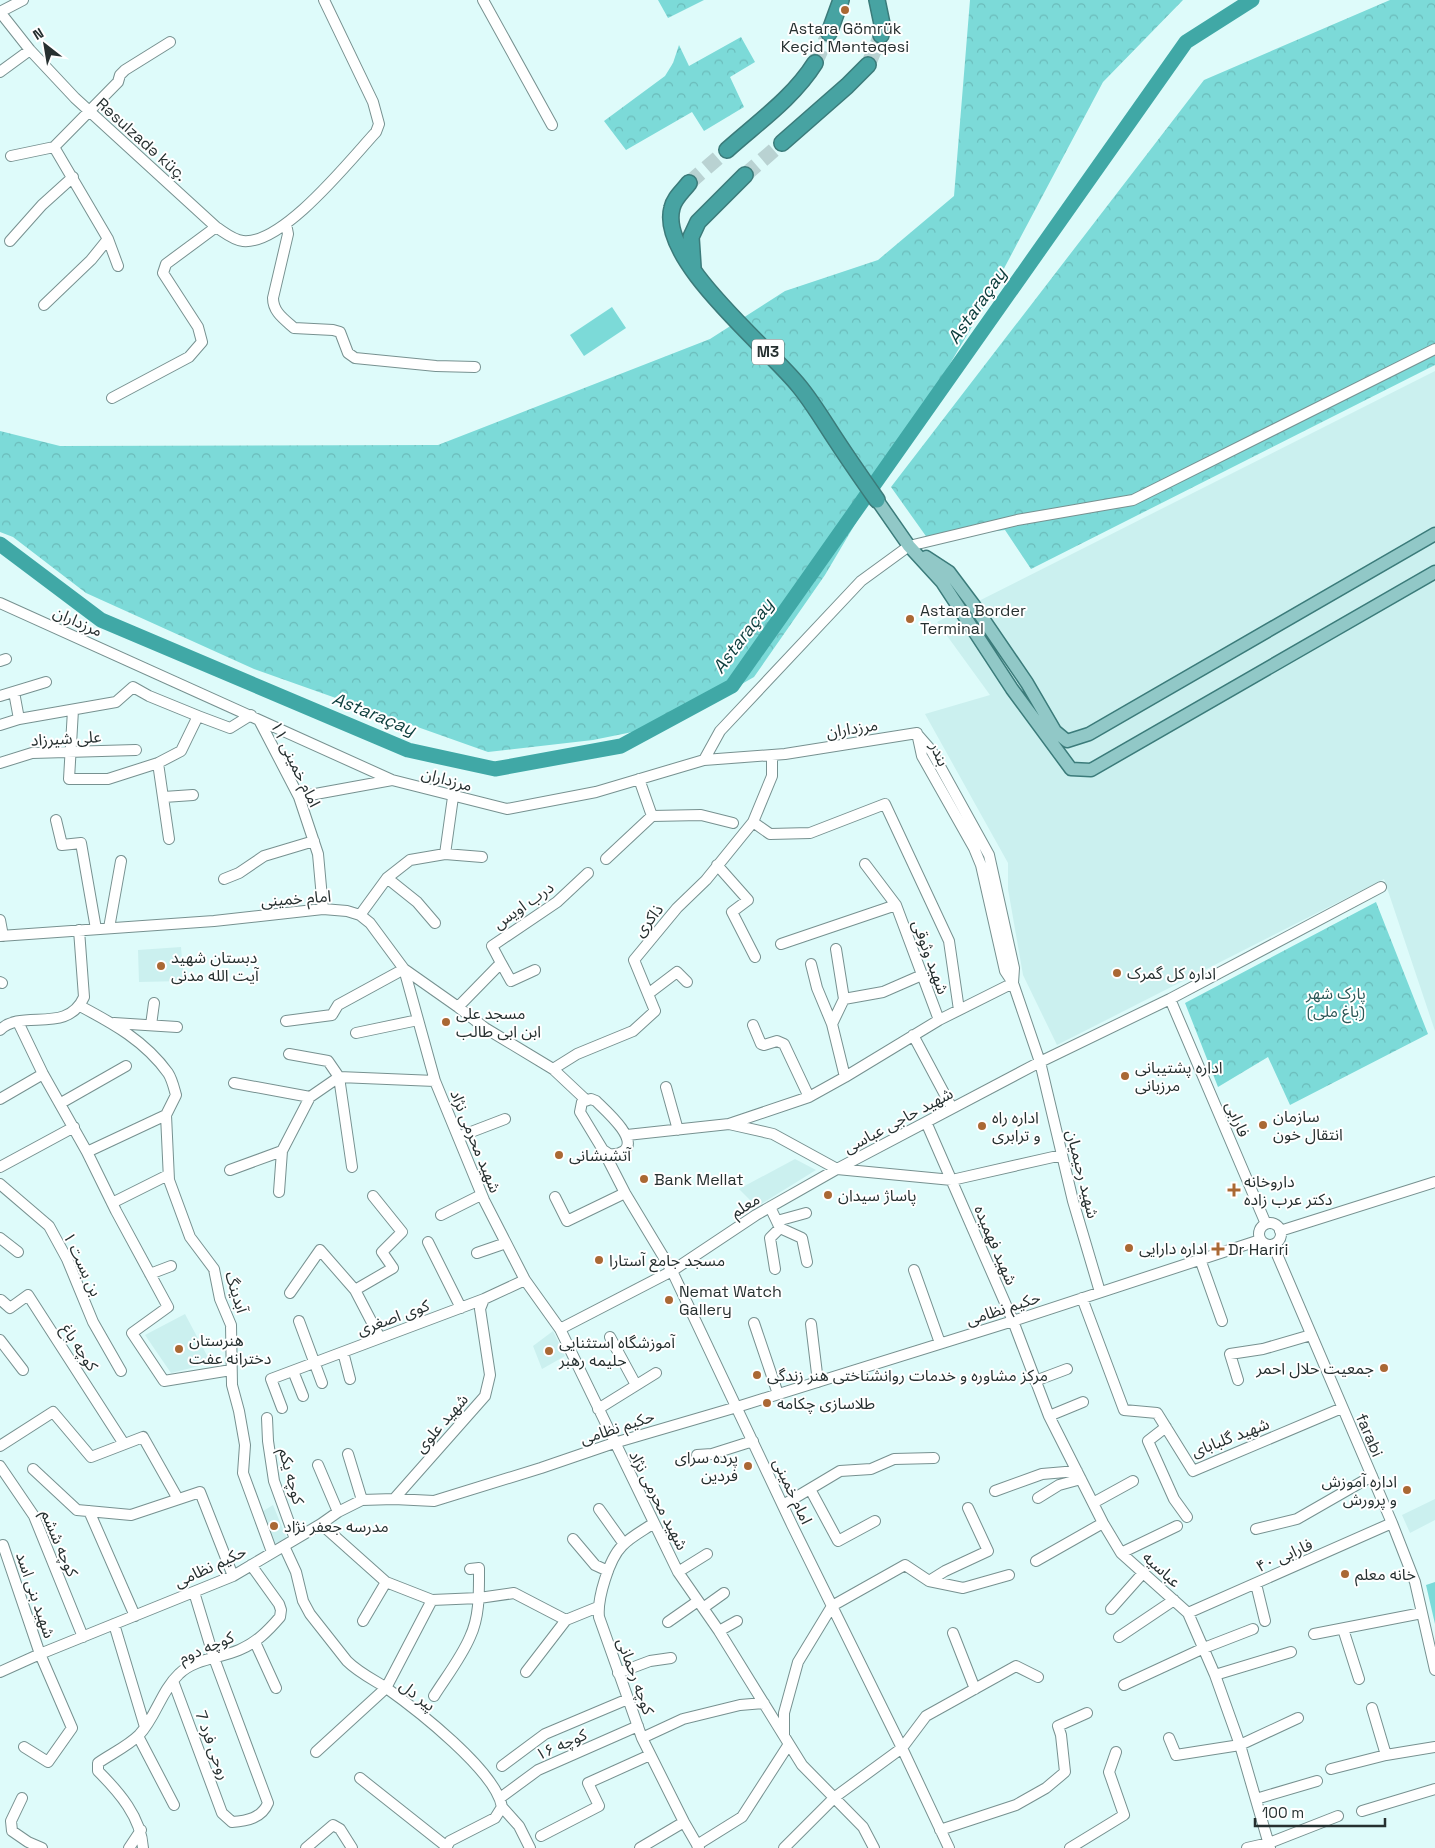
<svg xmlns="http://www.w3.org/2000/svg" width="1435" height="1848" font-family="'Space Grotesk','Noto Sans Arabic',sans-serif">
<defs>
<pattern id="forest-crowns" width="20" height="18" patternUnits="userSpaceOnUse" patternTransform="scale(1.25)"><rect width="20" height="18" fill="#7cdad8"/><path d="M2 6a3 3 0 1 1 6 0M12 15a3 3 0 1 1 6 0" fill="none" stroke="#6bbbba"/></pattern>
</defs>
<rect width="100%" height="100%" fill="#defbfa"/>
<path fill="#cbf0ef" d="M1435,371V1031L1384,879L1057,1045L1023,975L1008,889V863L925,714L990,695L937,622Z
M181,947L184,981L139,982L138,950Z
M795,1159L816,1170L761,1204H754L739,1189Z
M185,1314L211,1363L171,1373L145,1335Z
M553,1331L565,1356L542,1369L533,1346Z
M1435,1499V1520L1410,1533L1402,1515Z
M273,1505L287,1539L273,1544L260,1513Z"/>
<path fill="#7cdad8" d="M612,307L626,328L584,356L570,335Z
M1435,1582V1624L1426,1585Z"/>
<path fill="url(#forest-crowns)" d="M658,0H704L668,18Z
M970,0H1183L1103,82L983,308L825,575L754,677L672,724L593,740L488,752L254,669L86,593L13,537L0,532V431L60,446L438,445L710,339L785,291L878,260L954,196Z
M1390,0H1435V365L1031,569L1005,530L928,539L891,487L1204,80Z
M741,37L755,62L730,77L744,107L704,131L692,112L626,150L604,121L665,76L673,63L679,45L689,66Z
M1376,902L1428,1034L1290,1105L1268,1057L1218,1087L1185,1003Z"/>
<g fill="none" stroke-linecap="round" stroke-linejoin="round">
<path stroke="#40a8a6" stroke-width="15" d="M0,544L101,620L408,750L495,769L621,746L732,686L1186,42L1252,0"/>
<path stroke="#b9d2d2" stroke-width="15" stroke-dasharray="15 8" stroke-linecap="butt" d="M815,63L829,33
M868,65L881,35
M745,175L782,143
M689,183L727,150"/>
<g stroke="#779190" stroke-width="12">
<path id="minor" d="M483,0L552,125
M0,12L30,50L75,98L216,227C224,232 233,240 243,241C283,245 350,160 376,132L379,124L373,102L324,0
M0,12L23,0
M0,72L30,50
M54,147L108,239L118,266
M11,156L54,147L118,82L120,75L125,70L170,42
M286,224L288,234L273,298C273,312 284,319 294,328L333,330L340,332L348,353L355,358L436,366L475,367
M10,241L42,205L73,177
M44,305L91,260L108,239
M112,398L189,357L202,342L198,327L163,273L166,264L216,227
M0,603L392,780L507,809L596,792L704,760L785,754L917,733
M0,661L6,659
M14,692L19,719
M0,696L46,682
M73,710L69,779H108L158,763L181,751L198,716L230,728L251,715
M259,720L299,797L318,854L323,909
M0,725L19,719L116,702L133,687L149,696L198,716
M917,733L922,756L974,848L981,865L1005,971L1013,983L1040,1062L1073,1201L1100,1292
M917,734L931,750L989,855L1014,968L1013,983
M704,760L720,731L861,581L909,546L1017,520L1133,500L1435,349
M0,763L32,753L136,750
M158,763L169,839
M164,797L193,795
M299,797L392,780
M652,816L701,815L733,823
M56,820L62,845L81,843L96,929
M753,822L770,834L810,833L885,804L949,941L959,1010
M445,854L482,857
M606,859L652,816L639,779
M865,864L896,905L939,1020
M717,865L748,900L732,912L755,957
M387,878L417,902L435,923
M224,879L239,873L264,856L314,841
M360,915L387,878L410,860L445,854L453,797
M0,920L3,936
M109,928L121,861
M0,936L214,921L323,909L347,911L360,915L370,923L404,969L458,1007L485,1028L553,1069L586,1100
M781,944L896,905
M836,949L844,999L832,1024L845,1077
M501,963L511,981L535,970
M811,964L817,988L832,1024
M0,982L2,983
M648,994L677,972L687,982
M844,999L883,992L922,975
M1170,999L1266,1224
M80,1006C114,1024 145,1041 168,1073C172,1079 174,1088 176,1095L166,1115L169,1180L190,1237L214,1269L220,1299L231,1325L232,1385L239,1411L245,1445L243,1473L272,1552
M458,1007L501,963L492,946L557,902L588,873
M286,1021L332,1015L338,1005L404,969L435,1081L484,1200L525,1280L560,1329L678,1572L719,1631L802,1765L863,1827L874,1848
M18,1022L43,1074L87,1152L116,1211L168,1307L132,1333L164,1381L231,1370
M114,1023L177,1027
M151,1025L154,1003
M753,1025L761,1044L764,1045L777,1041L784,1044L809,1097
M0,1030C22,1008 67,1035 84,997L79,930
M356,1033L418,1020
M913,1035L952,1108
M289,1054L328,1061L339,1077L352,1167
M553,1069L577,1054L633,1031L655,1011L634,960L677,908L706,880L753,822L772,776V755
M234,1083L310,1097
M666,1087L678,1130
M0,1099L43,1074
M591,1099L596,1101C605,1110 639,1139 624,1151C619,1154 614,1155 609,1154L603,1150L580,1112L582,1102Z
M61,1103L126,1066
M926,1122L1013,1321L1049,1416L1103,1523L1121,1553L1188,1613L1215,1675L1240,1745L1270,1848
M729,1124L809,1097L845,1077L939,1020L1013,983
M627,1135L729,1124L773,1134L837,1169L952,1180L1062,1155
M458,1137L505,1119
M603,1150L625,1193L672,1271L792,1525L902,1748L949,1848
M87,1152L166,1115
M0,1167L74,1127
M230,1170L282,1151
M0,1184L49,1226L67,1259L93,1322L121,1371
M279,1192L282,1151L310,1097L339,1077L435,1081
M555,1197L567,1221L625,1193
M112,1203L168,1175
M770,1207L780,1228L770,1238L775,1269
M441,1215L481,1195
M777,1221L806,1213
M1259 1234a11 11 0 1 1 22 0a11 11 0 1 1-22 0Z
M780,1228L802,1238L807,1262
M1280,1231L1435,1182
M0,1238L18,1252
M428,1242L461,1308
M1273,1245L1392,1523L1415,1582L1435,1670
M477,1253L506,1243
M1200,1259L1222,1321
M914,1270L940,1343
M150,1274L171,1266
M355,1290L393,1268L382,1252L402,1232L373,1196
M290,1293L320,1250L355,1290L380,1338
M1082,1298L1124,1410L1157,1413L1193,1471L1342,1408
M1,1300L10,1308L28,1295L124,1444
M299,1321L322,1383
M754,1323L778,1394
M811,1324L818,1382
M560,1329L672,1271L756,1215L837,1169L1040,1062L1170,999L1381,887
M610,1337L636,1385
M0,1340L23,1370
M343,1352L350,1379
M293,1371L303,1396
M1238,1380L1230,1354L1263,1349L1311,1335
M1035,1381L1067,1369
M282,1408L271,1379L484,1299L525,1280
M598,1409L656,1373
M1049,1416L1083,1402
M267,1418L268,1441L274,1481L295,1539
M1166,1427L1148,1441L1174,1499L1187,1517
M0,1446L53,1412L91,1457L143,1437L178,1499
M348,1454L362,1500
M697,1455L712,1454L753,1441
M318,1465L338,1512
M0,1466L34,1516L83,1637
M33,1469L77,1510L131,1515L200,1492L233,1576
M810,1489L838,1541L875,1521
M995,1491L1042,1474L1077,1471
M1038,1498L1059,1485L1081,1479
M394,1499L485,1396L490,1375L480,1309L484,1299
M1093,1503L1133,1481
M783,1505L840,1471L871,1469L894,1459L934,1458
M599,1509L624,1544
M89,1511L135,1616
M654,1523C644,1530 630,1537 622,1546C609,1559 597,1599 599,1617L642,1738L684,1822L699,1848
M321,1524L386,1582L432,1600L479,1598L514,1593L566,1620L598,1607
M1256,1529L1297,1519L1372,1476
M573,1539L595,1565L608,1571
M3,1545L40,1654L72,1728L48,1762L24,1747
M284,1546L296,1572L303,1601L310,1614L347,1661C358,1672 372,1679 385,1687C416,1709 496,1771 502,1807L495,1818L450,1841L446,1848
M1121,1553L1177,1526
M1036,1561L1103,1523
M678,1572L707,1554
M929,1581L945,1571L988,1551L968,1508
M1256,1584L1265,1621
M703,1608L724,1593
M1111,1609L1143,1573
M1188,1613L1392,1523
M363,1621L386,1582
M668,1622L698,1601
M114,1624L145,1727
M1343,1629L1359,1679
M719,1631L737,1621
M953,1633L975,1689
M1314,1634L1422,1613
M1119,1637L1174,1600
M255,1642L276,1688
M0,1672L40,1654L233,1576L321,1524L338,1512L362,1500L394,1499L434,1501L541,1468L614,1443L737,1407L1013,1321L1260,1240
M526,1672L566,1620
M618,1673L650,1661L671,1658
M1215,1675L1291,1652
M173,1681L222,1813L232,1822C247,1821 262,1818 268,1803L214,1658L194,1592
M1124,1685L1204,1648L1253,1629
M434,1696C446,1677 461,1658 470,1637C480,1616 479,1591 479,1568L470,1569
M1372,1708L1386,1755
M784,1735V1713L798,1662L832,1606L905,1565L929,1581L963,1588L1009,1575
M138,1736L174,1805
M642,1738L683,1719L740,1705L764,1703
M1169,1738L1176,1755L1240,1745L1298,1718
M316,1752L386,1688L432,1600
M502,1766L545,1734L628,1699
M1331,1769L1386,1755L1435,1747
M360,1778L447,1847
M22,1798L11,1821L12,1831L28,1842L42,1848
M500,1798L538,1770L638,1726
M1256,1799L1317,1781
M502,1807L519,1826L530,1848
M1362,1811L1435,1789
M940,1830L1016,1805L1046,1788L1065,1772L1061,1735L1058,1726L1087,1713
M541,1836L599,1806L588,1783L650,1755
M697,1845L742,1817L789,1744
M129,1848L141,1830
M143,1848C141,1817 119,1792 98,1771V1763C111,1754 128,1746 139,1735C156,1717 161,1691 179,1674C194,1659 220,1658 239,1650C256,1643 268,1631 280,1617L281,1610L279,1604L251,1565
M306,1848L333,1825L340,1829L352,1848
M640,1848L684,1822
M784,1848L835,1797L902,1748L926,1716L1016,1666L1038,1677
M1070,1848L1124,1815L1109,1772L1116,1752
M1247,1848L1269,1843L1338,1816"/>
</g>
<g stroke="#3b7b7a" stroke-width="15">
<path id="major" d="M877,500L909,546L942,582L1012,689L1071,769L1091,770L1435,572
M926,557L949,572L973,604L1027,683L1055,731L1067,741L1089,734L1435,534"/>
</g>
<g stroke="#3b7b7a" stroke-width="18">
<path id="highway" d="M877,0L882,24L881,35
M829,33L841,0
M782,143L847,86L868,65
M727,150C757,123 793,98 815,63
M689,183C683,191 674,198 672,208C658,260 769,348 799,386C813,403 824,422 836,440C849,460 863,480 877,500
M693,267L691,237L698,222L745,175"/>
</g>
<use href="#minor" stroke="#fff" stroke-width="10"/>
<use href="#major" stroke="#91c8c7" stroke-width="12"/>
<use href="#highway" stroke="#47a3a2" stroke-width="15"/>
</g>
<g fill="#aa6834" stroke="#fff" stroke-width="2">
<circle cx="845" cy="10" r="5"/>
<circle cx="910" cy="619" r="5"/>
<circle cx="161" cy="966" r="5"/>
<circle cx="1117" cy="973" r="5"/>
<circle cx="446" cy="1022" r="5"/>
<circle cx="1125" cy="1076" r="5"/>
<circle cx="1263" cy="1125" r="5"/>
<circle cx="982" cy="1126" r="5"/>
<circle cx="559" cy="1155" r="5"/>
<circle cx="644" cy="1179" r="5"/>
<path d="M1231.5 1182.5h5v5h5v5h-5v5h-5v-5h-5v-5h5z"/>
<circle cx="828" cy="1195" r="5"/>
<circle cx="1129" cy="1248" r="5"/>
<path d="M1215.5 1241.5h5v5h5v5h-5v5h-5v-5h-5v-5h5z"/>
<circle cx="599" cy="1260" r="5"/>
<circle cx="669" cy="1300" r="5"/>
<circle cx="179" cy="1349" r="5"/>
<circle cx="549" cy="1351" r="5"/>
<circle cx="1384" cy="1368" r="5"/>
<circle cx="757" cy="1375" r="5"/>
<circle cx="767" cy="1403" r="5"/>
<circle cx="748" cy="1466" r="5"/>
<circle cx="1407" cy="1490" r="5"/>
<circle cx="274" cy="1526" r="5"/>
<circle cx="1345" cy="1574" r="5"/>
</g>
<g text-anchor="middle" stroke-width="4" stroke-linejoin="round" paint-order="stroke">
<rect fill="#fff" stroke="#676e6e" stroke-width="1" x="752" y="339.5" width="32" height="25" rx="4"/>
<g font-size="15" font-weight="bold" fill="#263030">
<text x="768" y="357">M3</text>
</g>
<g font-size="16" fill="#263030" stroke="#fff" text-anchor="start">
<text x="845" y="34" text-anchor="middle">Astara Gömrük<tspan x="845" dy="18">Keçid Məntəqəsi</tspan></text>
<text x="920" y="616">Astara Border<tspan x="920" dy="18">Terminal</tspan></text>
<text x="171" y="963">دبستان شهید<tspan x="171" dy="18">آیت الله مدنی</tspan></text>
<text x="1127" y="979">اداره کل گمرک</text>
<text x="456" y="1019">مسجد علی<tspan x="456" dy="18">ابن ابی طالب</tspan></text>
<text x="1135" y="1073">اداره پشتیبانی<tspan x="1135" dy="18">مرزبانی</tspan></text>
<text x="1273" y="1122">سازمان<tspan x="1273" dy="18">انتقال خون</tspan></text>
<text x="992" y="1123">اداره راه<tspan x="992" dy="18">و ترابری</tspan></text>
<text x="569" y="1161">آتشنشانی</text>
<text x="654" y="1185">Bank Mellat</text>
<text x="1244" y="1187">داروخانه<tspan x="1244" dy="18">دکتر عرب زاده</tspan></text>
<text x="838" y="1201">پاساژ سیدان</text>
<text x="1139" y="1254">اداره دارایی</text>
<text x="1228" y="1255">Dr Hariri</text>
<text x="609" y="1266">مسجد جامع آستارا</text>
<text x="679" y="1297">Nemat Watch<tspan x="679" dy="18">Gallery</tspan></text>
<text x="189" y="1346">هنرستان<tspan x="189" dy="18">دخترانه عفت</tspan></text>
<text x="559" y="1348">آموزشگاه استثنایی<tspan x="559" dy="18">حلیمه رهبر</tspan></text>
<text x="1374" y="1374" text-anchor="end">جمعیت حلال احمر</text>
<text x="767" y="1381">مرکز مشاوره و خدمات روانشناختی هنر زندگی</text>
<text x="777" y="1409">طلاسازی چکامه</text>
<text x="738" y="1463" text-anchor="end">پرده سرای<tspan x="738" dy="18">فردین</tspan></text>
<text x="1397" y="1487" text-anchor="end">اداره آموزش<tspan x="1397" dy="18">و پرورش</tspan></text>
<text x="284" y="1532">مدرسه جعفر نژاد</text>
<text x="1355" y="1580">خانه معلم</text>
</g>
<g font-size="16" fill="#263030" stroke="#fff">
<text transform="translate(142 139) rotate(42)" y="6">Rəsulzadə küç.</text>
<text transform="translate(78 621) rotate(24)" y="6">مرزداران</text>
<text transform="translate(852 728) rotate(-9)" y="6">مرزداران</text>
<text transform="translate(66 738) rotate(-3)" y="6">علی شیرزاد</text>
<text transform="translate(940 754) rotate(67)" y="6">بندر</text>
<text transform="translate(296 764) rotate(64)" y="6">امام خمینی ۱۱</text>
<text transform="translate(447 779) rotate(15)" y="6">مرزداران</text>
<text transform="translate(296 898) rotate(-4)" y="6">امام خمینی</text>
<text transform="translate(523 905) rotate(-35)" y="6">درب اویس</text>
<text transform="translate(648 920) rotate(-51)" y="6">ذاکری</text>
<text transform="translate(931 957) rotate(70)" y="6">شهید وثوقی</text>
<text transform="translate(1238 1119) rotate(67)" y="6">فارابی</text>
<text transform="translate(898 1120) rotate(-28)" y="6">شهید حاجی عباسی</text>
<text transform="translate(476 1141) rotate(68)" y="6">شهید محرمی نژاد</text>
<text transform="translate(1083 1174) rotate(76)" y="6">شهید رحیمیان</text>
<text transform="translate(745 1205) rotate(-32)" y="6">معلم</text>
<text transform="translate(996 1245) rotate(67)" y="6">شهید فهمیده</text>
<text transform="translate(83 1264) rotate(65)" y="6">بن بست ۱</text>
<text transform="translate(237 1292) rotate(73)" y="6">آبدینگ</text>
<text transform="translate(1003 1308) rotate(-18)" y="6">حکیم نظامی</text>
<text transform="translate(393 1317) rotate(-20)" y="6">کوی اصغری</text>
<text transform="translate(80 1347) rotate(57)" y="6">کوچه باغ</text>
<text transform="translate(441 1423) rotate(-49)" y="6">شهید علوی</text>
<text transform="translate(617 1427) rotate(-18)" y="6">حکیم نظامی</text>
<text transform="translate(1370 1435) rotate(67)" y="6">farabi</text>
<text transform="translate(1230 1437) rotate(-21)" y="6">شهید گلبابای</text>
<text transform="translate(292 1476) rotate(75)" y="6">کوچه یکم</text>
<text transform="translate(793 1491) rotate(65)" y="6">امام خمینی</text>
<text transform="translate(659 1500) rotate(63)" y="6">شهید محرمی نژاد</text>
<text transform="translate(60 1543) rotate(67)" y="6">کوچه ششم</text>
<text transform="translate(1284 1555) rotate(-24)" y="6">فارابی ۴۰</text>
<text transform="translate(210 1566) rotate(-25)" y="6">حکیم نظامی</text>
<text transform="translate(1162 1569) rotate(42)" y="6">عباسیه</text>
<text transform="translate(36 1595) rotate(71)" y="6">شهید بنی اسد</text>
<text transform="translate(206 1647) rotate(-23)" y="6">کوچه دوم</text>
<text transform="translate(636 1676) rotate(70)" y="6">کوچه رحمانی</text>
<text transform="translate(418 1695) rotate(38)" y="6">پیر دل</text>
<text transform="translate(561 1744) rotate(-24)" y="6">کوچه ۱۶</text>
<text transform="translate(213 1745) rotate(70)" y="6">روحی فرد 7</text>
</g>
<g font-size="16" fill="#2b5857" stroke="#fff">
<text x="1336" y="999">پارک شهر<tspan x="1336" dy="18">(باغ ملی)</tspan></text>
</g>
<g font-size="18" font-style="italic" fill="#0c3d3c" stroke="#fff">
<text transform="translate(977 306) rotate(-55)" y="6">Astaraçay</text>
<text transform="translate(743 636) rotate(-53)" y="6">Astaraçay</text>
<text transform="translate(374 714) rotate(22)" y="6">Astaraçay</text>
</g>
</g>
<g transform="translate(45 45) rotate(329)" stroke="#ffffff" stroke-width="4" paint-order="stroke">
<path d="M0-4L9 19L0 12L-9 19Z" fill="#263030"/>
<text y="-8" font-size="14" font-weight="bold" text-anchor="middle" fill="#263030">N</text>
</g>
<path d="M1255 1818v8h130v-8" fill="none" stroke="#263030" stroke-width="2.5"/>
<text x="1262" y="1818" font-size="15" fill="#263030" stroke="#ffffff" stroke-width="4" paint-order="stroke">100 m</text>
</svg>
